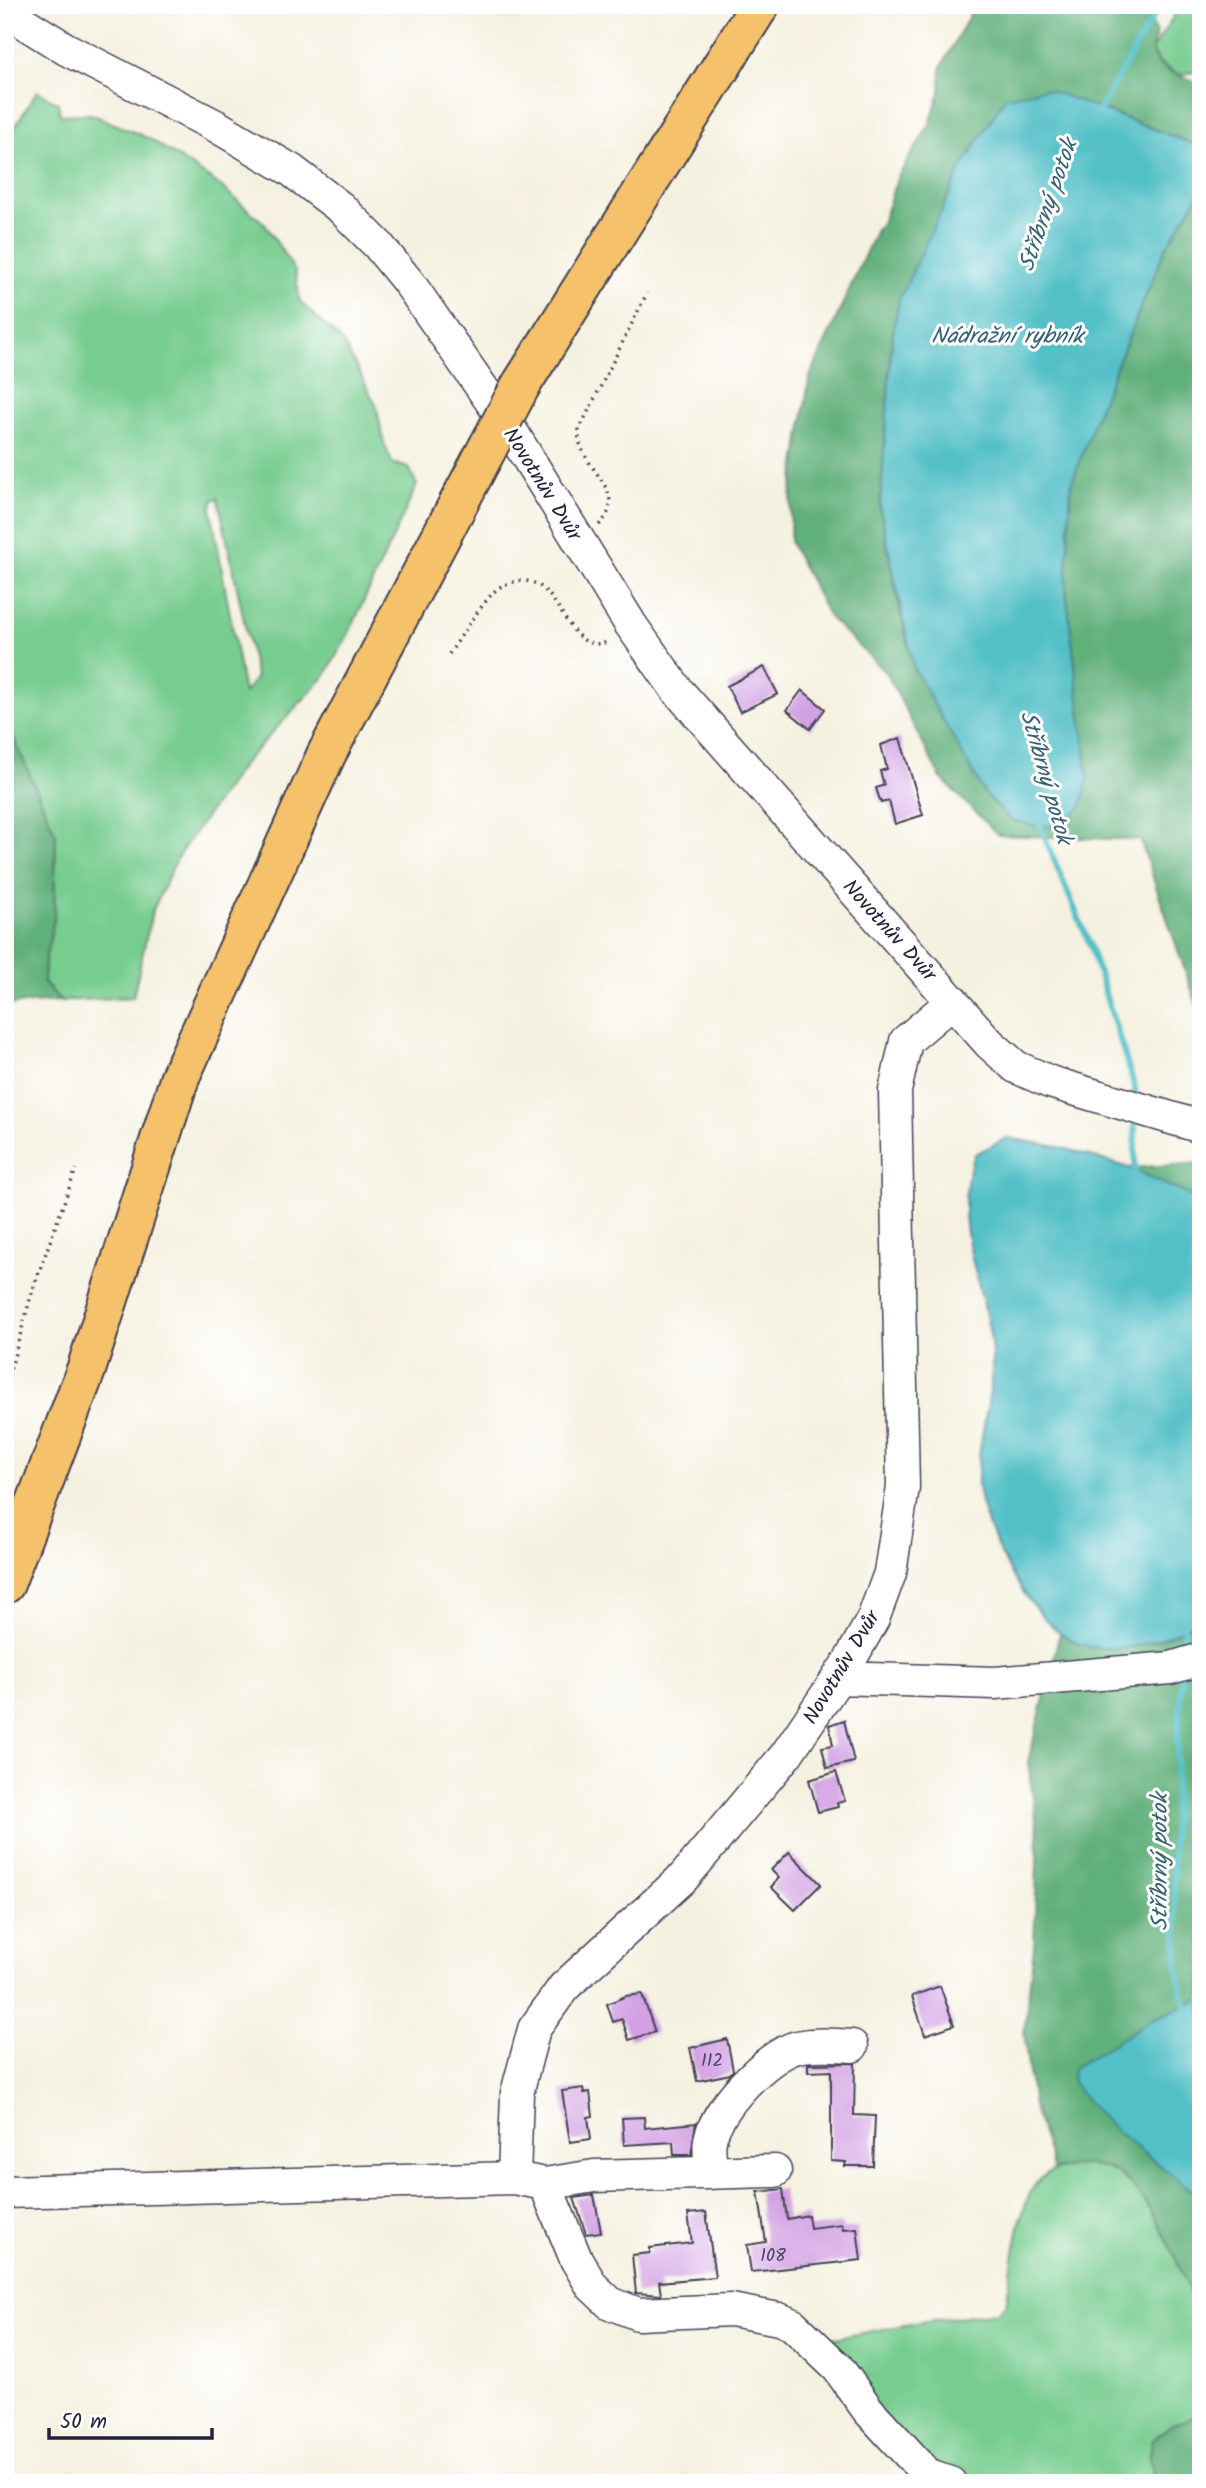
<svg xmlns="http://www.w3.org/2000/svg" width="1206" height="2488" font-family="Kalam,sans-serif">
<rect width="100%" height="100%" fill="#fff"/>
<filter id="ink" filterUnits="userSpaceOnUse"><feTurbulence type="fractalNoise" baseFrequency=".0143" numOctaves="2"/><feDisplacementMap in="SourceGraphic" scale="14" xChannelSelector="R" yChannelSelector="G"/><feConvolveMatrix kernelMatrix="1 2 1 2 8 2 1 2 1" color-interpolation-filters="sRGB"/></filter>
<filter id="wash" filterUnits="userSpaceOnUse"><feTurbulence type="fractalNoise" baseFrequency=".00686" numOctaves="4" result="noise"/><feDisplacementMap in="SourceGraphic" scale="28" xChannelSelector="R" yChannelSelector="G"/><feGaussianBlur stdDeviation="1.57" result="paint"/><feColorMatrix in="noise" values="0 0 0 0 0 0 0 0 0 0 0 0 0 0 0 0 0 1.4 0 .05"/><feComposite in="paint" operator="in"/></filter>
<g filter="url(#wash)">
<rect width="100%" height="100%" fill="#f5f1e0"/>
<path fill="#77cc8f" stroke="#4c7765" stroke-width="2" fill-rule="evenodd" d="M1181,5H1201V71L1178,75L1160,63L1152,50Z
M37,91L58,103L60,115L91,114L150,139L218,184L265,224L295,271L300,302L342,341L358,370L376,405L384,443L392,463L409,468L417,485L349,633L325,676L245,762L178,856L152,912L133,997L61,1001L44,983L45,960L54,919L56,835L5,718V143ZM218,498L256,677L244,693L211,509L213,500Z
M1088,2163C1103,2167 1114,2170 1127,2180C1155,2203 1196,2292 1201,2328C1204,2356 1201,2386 1201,2414L1171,2425L1153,2440L1150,2456L1155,2483H994L948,2471L912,2453L825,2340L926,2321L997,2312L1006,2304C1012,2272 1017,2199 1041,2178C1053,2167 1073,2167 1088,2163Z"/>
<path fill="#61b07a" stroke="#42695a" stroke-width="2" d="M975,5H1141L1157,33C1139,68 1178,74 1201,83V147L1099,108L931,236L899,300L892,339L880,509L899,607L914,669L985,794L1088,777L1066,590L1071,485L1097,413L1165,249L1201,191V1017L1140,840L998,835L940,777L887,674L829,617L790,542L791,497L809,379L876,230L883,221L897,178L930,124L940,92L941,68Z
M5,718L56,835L54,919L45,960L44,983L61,1001L5,1005Z
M1201,1163V1201L1130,1168Z
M1201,1617V1999L1155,2018L1074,2068L1072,2080L1201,2199V2327C1189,2286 1150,2182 1107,2168C1088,2162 1072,2167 1054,2170L1033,2106L1024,2032L1034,1946L1038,1834L1028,1762L1060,1633C1104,1657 1162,1648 1201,1617Z
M1201,2414V2483H1155L1150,2456L1152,2440L1171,2425Z"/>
<path fill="#52c0c7" stroke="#3a7181" stroke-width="2" d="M1046,89L1201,147V191L1165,249L1097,413L1071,485L1066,590L1088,777L1082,806L1061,825L1039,827L1011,820L985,794L914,669L880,509L892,339L899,300L962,167L1005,97Z
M1007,1138L1060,1147L1130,1168L1201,1201V1617C1171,1641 1119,1656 1080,1644C1034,1629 981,1530 978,1484C976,1440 995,1395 992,1352C986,1280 947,1227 975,1154Z
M1201,1999V2199C1157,2159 1105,2132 1072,2081L1073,2068L1155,2018Z"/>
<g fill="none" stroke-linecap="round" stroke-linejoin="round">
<path stroke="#52c0c7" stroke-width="6" d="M1096,116L1160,5
M1037,819L1090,945L1135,1088V1098
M1135,1175V1116
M1183,1654L1184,1623
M1182,1674L1172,1841L1179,1982L1188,2011"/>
</g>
<g id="blocks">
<path fill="#d2a0e3" d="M764,667L778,694L740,712L727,686Z
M802,690L825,709L810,729L787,710Z
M900,738L923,815L895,824L889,801L881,803L876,788L884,785L880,771L887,769L881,745Z
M844,1720L854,1762L827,1768L822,1747L833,1745L829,1725Z
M836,1772L845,1801L837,1803L838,1807L818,1812L809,1780Z
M789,1852L821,1884L795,1910L771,1887L779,1878L771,1870Z
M940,1986L954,2025L925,2035L912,1996Z
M642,1994L655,2032L629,2040L622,2019L613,2022L607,2004L626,1996Z
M727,2039L733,2070L730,2074L697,2081L690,2048Z
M855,2063L854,2115L875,2116L873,2166H845L846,2162L831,2161V2071L808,2072V2064Z
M583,2088L584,2093L590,2092L593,2116L588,2117L591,2139L570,2142L562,2091Z
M644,2117L645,2128L696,2123L691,2155H674L673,2142L624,2145L622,2118Z
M783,2189L787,2219L808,2215L810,2228L842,2224L843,2229L857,2228L861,2260L751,2272L747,2245L766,2242L758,2192Z
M594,2195L601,2232L586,2234L574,2198Z
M706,2212L715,2277L659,2282L661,2295L636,2293L632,2255L650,2253V2248L692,2243L688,2214Z"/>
</g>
</g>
<g filter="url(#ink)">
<use href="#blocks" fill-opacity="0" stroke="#424154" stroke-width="2"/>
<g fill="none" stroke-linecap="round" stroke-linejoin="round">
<g stroke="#424154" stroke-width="35">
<path id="minor" d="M5,11L66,49L218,127L291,170L341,208L378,245L409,283L505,421L631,625L677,690L989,1043L1016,1067L1050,1082L1201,1127
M838,1678L995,1683L1171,1668L1201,1659
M711,2173C711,2162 708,2150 710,2140C716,2108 767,2055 797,2047C816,2043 834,2045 852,2046
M514,2178L517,2093L534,2029L564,1987L684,1877L786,1755L850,1660L873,1619L890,1573L903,1487L895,1091L906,1041L953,1001
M545,2184L576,2259L592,2286L610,2303L638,2314L731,2310L779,2319L793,2325L838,2368L868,2410L929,2476L950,2483
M5,2192L514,2178L545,2184L594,2176L775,2171"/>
</g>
<g stroke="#424154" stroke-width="42">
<path id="major" d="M521,385L760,5
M5,1584L86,1370L180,1077L326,755L487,449"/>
</g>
<path stroke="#424154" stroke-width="3.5" stroke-dasharray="2 5" stroke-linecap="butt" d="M599,525C634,491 574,466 579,430L647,293
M449,654C463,634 477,610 494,592C500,585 510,582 519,581C564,576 563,660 610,641
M5,1389L33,1289L76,1169"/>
<use href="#minor" stroke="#fff" stroke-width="32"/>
<use href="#major" stroke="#f5c16b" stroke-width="38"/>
<g stroke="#424154" stroke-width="42" stroke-linecap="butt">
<path id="major-bridge" d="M487,449L521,385"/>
</g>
<use href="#major-bridge" stroke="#f5c16b" stroke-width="38"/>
</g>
</g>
<g text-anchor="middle" stroke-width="6" stroke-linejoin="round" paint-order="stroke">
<g font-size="18" fill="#4e4265">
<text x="712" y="2066">112</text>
<text x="773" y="2261">108</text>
</g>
<g font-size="21" fill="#22223b" stroke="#fff">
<text transform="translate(543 484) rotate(58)" y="7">Novotnův Dvůr</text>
<text transform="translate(890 930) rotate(48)" y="7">Novotnův Dvůr</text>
<text transform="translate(841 1667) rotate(-59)" y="7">Novotnův Dvůr</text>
</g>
<g font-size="23" font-style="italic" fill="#356173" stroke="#fff">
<text transform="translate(1047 205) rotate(-71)" y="8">Stříbrný potok</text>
<text x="1007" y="343">Nádražní rybník</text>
<text transform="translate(1047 777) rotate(74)" y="8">Stříbrný potok</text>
<text transform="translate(1159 1862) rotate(-90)" y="8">Stříbrný potok</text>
</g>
</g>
<rect width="1206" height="2488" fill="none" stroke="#fff" stroke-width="28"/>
<path d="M49 2428v10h163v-10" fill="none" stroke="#22223b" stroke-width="3.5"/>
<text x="60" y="2428" font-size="21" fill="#22223b" stroke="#ffffff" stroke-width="5" paint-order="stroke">50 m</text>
</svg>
